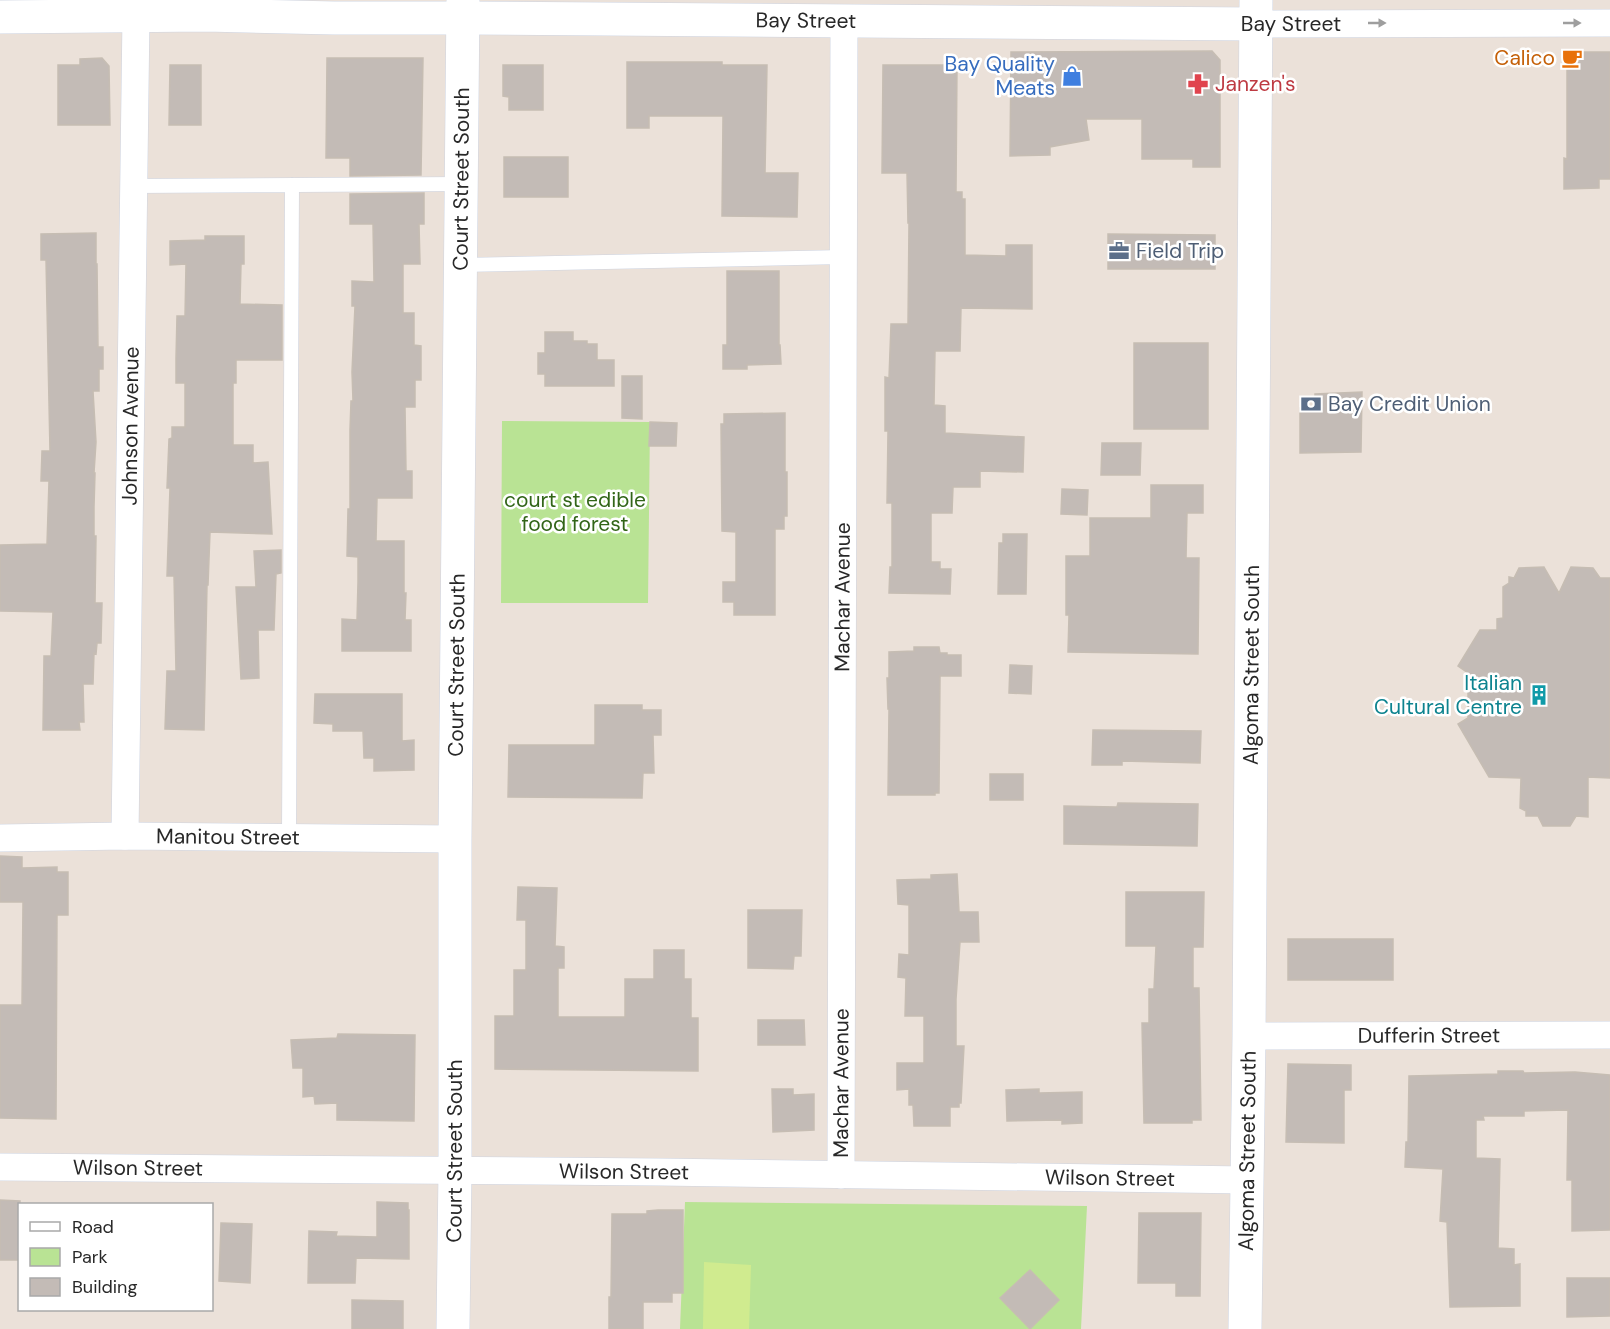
<svg xmlns="http://www.w3.org/2000/svg" width="1610" height="1329" font-family="'DM Sans',sans-serif">
<rect width="100%" height="100%" fill="#ebe1d9"/>
<path fill="#b9e394" d="M502,421L650,422L648,603H501Z
M685,1202L1087,1206L1081,1329H680Z"/>
<path fill="#d0eb8f" d="M704,1262L751,1265L749,1329H703Z"/>
<path fill="#c3bbb6" stroke="#c6bdb3" stroke-width="1.5" d="M1212,51L1220,60V167H1193V159H1142V119H1086L1089,140L1050,147V155L1010,156L1011,52Z
M1567,52H1610V179H1599V188L1564,189V158L1567,159Z
M102,58L109,66L110,125H58V65H80V59Z
M327,58H423L421,175L350,176V158H326Z
M627,62H722V65H767L765,173H798L797,217L722,216L723,116H649V128H627Z
M170,65H201V125H169Z
M503,65H543V110H509V97L503,96Z
M883,65H957L956,192H962V199H965V255L1006,256V245H1032V309L961,308L960,351H935L934,405L945,406V433L1024,437L1023,472L980,471V487H953L952,513H931V562H940V569H951L950,594L889,593L890,567H892V503H887L888,431H885V377L889,378L891,324H908L909,223H908L907,173H882Z
M504,157H568V197H504Z
M424,193V224H419L420,264H403V313H414V345L421,346V380H415V407H405L406,471H412V498H377L376,541H404V593H406L405,620H411V651H342V619L357,620L358,582V557L347,556L348,509H350V430L351,401H353L352,372L355,306H352V281L374,282L373,224H350V194Z
M96,233V264H97L98,347H103V369H99V391H93L96,442L94,473H95L94,507V536H96L95,603H102L101,643H97L96,654L94,653L93,684H83L84,722H79L80,730H43L44,656H51L53,612L0,611V545L47,544L49,481H41L42,451H50L46,260H41V234Z
M1108,234L1215,235V269H1108Z
M205,236H244V264H241L240,304L282,305V360H236V383H233V445H253V463L268,462L272,534L210,532L208,585H207L204,730L165,729L167,671H176L174,576H167L170,488H167L169,439L172,438V427H185V383H176V358L177,316H185L186,264L170,265V241L205,240Z
M727,271H779V345H780L781,364L747,365V369H723V345H727Z
M545,332H573V341H587V344H597V360H614V386H545V374H538V353H545Z
M1134,343H1208V429H1134Z
M622,376H642V419L622,418Z
M1362,392L1361,452L1300,453V408L1315,407V394Z
M785,413V472H787V516H784V529H775V615H734V602H723V582H736V532L722,531L721,424H724V414Z
M650,422L677,423L676,446H649Z
M1102,443H1141L1140,475H1101Z
M1151,485H1203V513H1187L1186,558H1199L1198,654L1068,652L1069,615H1066V556H1090V518H1151Z
M1062,489L1088,490L1087,515L1061,514Z
M1003,534H1027L1026,594H998L999,543H1003Z
M281,550V573L276,574L274,630H258L259,678L241,679L236,587H256L254,551Z
M1544,567L1559,593L1571,567L1593,568L1600,578H1610V778L1588,777V817L1576,816L1570,826H1543L1538,816H1526V811L1520,808L1521,778L1489,777L1458,724L1468,718V673L1458,666L1480,630H1497V619L1503,618V587L1509,583V577L1514,578L1519,568Z
M914,647H939L940,653H947V655H961V676H940L939,793H935V795H888L889,709H888L887,678H889V652L914,651Z
M1010,665L1032,666L1031,694L1009,693Z
M315,694H402V741L414,740V770L374,771V758H364L363,731H333V724L314,723Z
M595,705H642V710H661V735H653L654,773H643L642,798L508,797L509,745H595Z
M1093,730L1201,731L1200,763L1122,761V765H1092Z
M990,774H1023V800H990Z
M1118,803L1198,804L1197,846L1064,844V806L1117,807Z
M0,856L22,857V868L57,867V872H68V915H57L56,1119L0,1118V1005H22L23,902H0Z
M957,874L959,912H978L979,942H960L956,999V1046H964L961,1103H959V1107H950V1126H914L913,1105H909V1089L897,1090V1063H924V1016H905L906,978L898,977L899,954L909,955V905L898,904L897,880L931,879V875Z
M518,887L557,888L555,946L564,947V968H558V1017H625V979H654V950H684V979H691V1018H698V1071L495,1069V1016H514V970H526V920H517Z
M1126,892H1204L1203,947H1193V988H1199L1201,1120H1192V1123H1144L1142,1023H1149V989H1154L1156,946H1126Z
M748,910H802L801,956H794L793,969L748,968Z
M1288,939H1393V980H1288Z
M758,1020H804L805,1045H758Z
M338,1034L415,1035L414,1121L337,1120V1103L315,1104L314,1096L303,1097V1068H293L291,1040L337,1038Z
M1288,1064L1351,1065V1090H1344V1143L1286,1142Z
M1498,1071H1523L1524,1073L1575,1072L1610,1075V1230L1572,1231V1180H1567L1568,1110L1524,1111V1116H1483L1484,1120H1476V1158L1500,1159L1498,1248L1514,1249V1265L1520,1264V1306L1450,1307L1447,1222L1440,1221L1443,1169L1405,1167L1406,1142H1408L1409,1076L1498,1074Z
M772,1089H793V1095L814,1094V1130L773,1132Z
M1039,1089V1093L1082,1092V1123L1062,1124V1120L1007,1121L1006,1090Z
M0,1200L20,1201L18,1260H0Z
M377,1202L408,1203V1210H409V1259L356,1258L355,1283H308L309,1231L337,1232L336,1236L377,1237Z
M658,1210H683V1293H672V1302H643V1329H609V1297H611L612,1214H647V1211Z
M1139,1213H1201L1200,1296H1176V1283H1138Z
M221,1223L252,1224L250,1283L219,1281Z
M1030,1270L1059,1300L1030,1329L1000,1298Z
M1567,1278H1610V1316L1567,1317Z
M352,1300L403,1301V1329H352Z"/>
<g fill="none" stroke-linecap="round" stroke-linejoin="round">
<g stroke="#ced4e1" stroke-width="15">
<path id="service" d="M134,186L462,184
M461,265L843,257
M289,838L292,185"/>
</g>
<g stroke="#ced4e1" stroke-width="28">
<g id="minor">
<path d="M1255,24L1610,23"/>
<path id="s1" d="M125,836L136,16"/>
<path id="s2" d="M0,838L125,836L455,839"/>
<path id="s3" d="M1249,1036L1610,1035"/>
<path id="s4" d="M0,1167L659,1172L1247,1180"/>
<path id="s5" d="M841,1175L844,22"/>
</g>
</g>
<g stroke="#ced4e1" stroke-width="34">
<g id="tertiary">
<path id="s6" d="M0,17L206,15L334,18H464L1255,24"/>
<path id="s7" d="M453,1329L455,1170V839L463,0"/>
<path id="s8" d="M1245,1329L1249,1036L1256,0"/>
</g>
</g>
<use href="#service" stroke="#fff" stroke-width="14"/>
<use href="#minor" stroke="#fff" stroke-width="27"/>
<use href="#tertiary" stroke="#fff" stroke-width="33"/>
</g>
<defs><path id="oneway-solid" d="M-6-.8H1V-3.2L6.5 0L1 3.2V.8H-6Z" transform="scale(1.5)"/></defs>
<g fill="#9e9e9e">
<use href="#oneway-solid" transform="translate(1377 23)"/>
<use href="#oneway-solid" transform="translate(1572 23)"/>
</g>
<defs>
<g id="cafe-bare" transform="scale(1.62)"><path d="M-5.5-4.5H6V0H3Q3 3.5 0 3.5H-2.5Q-5.5 3.5-5.5 0ZM3-3.2v2h1.7v-2ZM-6 4.5H4V6H-6Z" fill="#e8710a" stroke="#fff" stroke-width="2.5" paint-order="stroke"/></g>
<g id="shop-bare" transform="scale(1.62)"><path d="M-5-2.5h2.3a2.7 3.5 0 0 1 5.4 0H5L5.5 6h-11ZM-1.5-2.5h3a1.5 2.3 0 0 0-3 0Z" fill="#3f7fe0" stroke="#fff" stroke-width="2.5" paint-order="stroke"/></g>
<g id="pharmacy-bare" transform="scale(1.62)"><path d="M-2-6h4v4h4v4h-4v4h-4v-4h-4v-4h4Z" fill="#e0444e" stroke="#fff" stroke-width="2.5" paint-order="stroke"/></g>
<g id="office-bare" transform="scale(1.62)"><path d="M-6-3h4V-5.5h4V-3h4V5H-6ZM-1-4.5V-3h2v-1.5ZM-6 0V1H6V0Z" fill="#5c6f8a" stroke="#fff" stroke-width="2.5" paint-order="stroke"/></g>
<g id="bank-bare" transform="scale(1.62)"><path d="M-6-4H6V4H-6ZM0-2.3a2.3 2.3 0 1 0 0 4.6a2.3 2.3 0 1 0 0-4.6Z" fill="#5c6f8a" stroke="#fff" stroke-width="2.5" paint-order="stroke"/></g>
<g id="building-bare" transform="scale(1.62)"><path d="M-4-6H4V6H1V3H-1V6H-4ZM-2.5-4.3h1.7v1.8h-1.7ZM.8-4.3h1.7v1.8H.8ZM-2.5-1h1.7V.8h-1.7ZM.8-1h1.7V.8H.8Z" fill="#0f9aa8" stroke="#fff" stroke-width="2.5" paint-order="stroke"/></g>
</defs>
<g fill-rule="evenodd">
<use href="#cafe-bare" x="1572" y="58"/>
<use href="#shop-bare" x="1072" y="76"/>
<use href="#pharmacy-bare" x="1198" y="84"/>
<use href="#office-bare" x="1119" y="251"/>
<use href="#bank-bare" x="1311" y="404"/>
<use href="#building-bare" x="1539" y="695"/>
</g>
<g text-anchor="middle" stroke-width="5" stroke-linejoin="round" paint-order="stroke">
<g font-size="21" fill="#282828" stroke="#fff">
<text dy="7" stroke="none"><textPath href="#s6" startOffset="806">Bay Street</textPath></text>
<text x="1291" y="31">Bay Street</text>
<text dy="7" stroke="none"><textPath href="#s7" startOffset="1150">Court Street South</textPath></text>
<text dy="7" stroke="none"><textPath href="#s1" startOffset="410">Johnson Avenue</textPath></text>
<text dy="7" stroke="none"><textPath href="#s5" startOffset="578">Machar Avenue</textPath></text>
<text dy="7" stroke="none"><textPath href="#s7" startOffset="664">Court Street South</textPath></text>
<text dy="7" stroke="none"><textPath href="#s8" startOffset="664">Algoma Street South</textPath></text>
<text dy="7" stroke="none"><textPath href="#s2" startOffset="228">Manitou Street</textPath></text>
<text dy="7" stroke="none"><textPath href="#s3" startOffset="180">Dufferin Street</textPath></text>
<text dy="7" stroke="none"><textPath href="#s5" startOffset="92">Machar Avenue</textPath></text>
<text dy="7" stroke="none"><textPath href="#s7" startOffset="178">Court Street South</textPath></text>
<text dy="7" stroke="none"><textPath href="#s8" startOffset="178">Algoma Street South</textPath></text>
<text dy="7" stroke="none"><textPath href="#s4" startOffset="138">Wilson Street</textPath></text>
<text dy="7" stroke="none"><textPath href="#s4" startOffset="624">Wilson Street</textPath></text>
<text dy="7" stroke="none"><textPath href="#s4" startOffset="1110">Wilson Street</textPath></text>
</g>
<g font-size="21" fill="#c56008" stroke="#fff" text-anchor="end">
<text x="1555" y="65">Calico</text>
</g>
<g font-size="21" fill="#366cbe" stroke="#fff" text-anchor="end">
<text x="1055" y="71">Bay Quality<tspan x="1055" dy="24">Meats</tspan></text>
</g>
<g font-size="21" fill="#be3a42" stroke="#fff" text-anchor="start">
<text x="1215" y="91">Janzen's</text>
</g>
<g font-size="21" fill="#4e5e75" stroke="#fff" text-anchor="start">
<text x="1136" y="258">Field Trip</text>
<text x="1328" y="411">Bay Credit Union</text>
</g>
<g font-size="21" fill="#326518" stroke="#fff">
<text x="575" y="507">court st edible<tspan x="575" dy="24">food forest</tspan></text>
</g>
<g font-size="21" fill="#0d838f" stroke="#fff" text-anchor="end">
<text x="1522" y="690">Italian<tspan x="1522" dy="24">Cultural Centre</tspan></text>
</g>
</g>
<rect x="18" y="1203" width="195" height="108" fill="#ffffff" stroke="#a9a9a9" stroke-width="1.5"/>
<rect x="30" y="1222" width="30" height="9" fill="#ffffff" stroke="#a9a9a9" stroke-width="1.5"/>
<text x="72" y="1233" font-size="18" fill="#282828">Road</text>
<rect x="30" y="1248" width="30" height="18" fill="#b9e394" stroke="#a9a9a9" stroke-width="1.5"/>
<text x="72" y="1263" font-size="18" fill="#282828">Park</text>
<rect x="30" y="1278" width="30" height="18" fill="#c3bbb6" stroke="#a9a9a9" stroke-width="1.5"/>
<text x="72" y="1293" font-size="18" fill="#282828">Building</text>
</svg>
